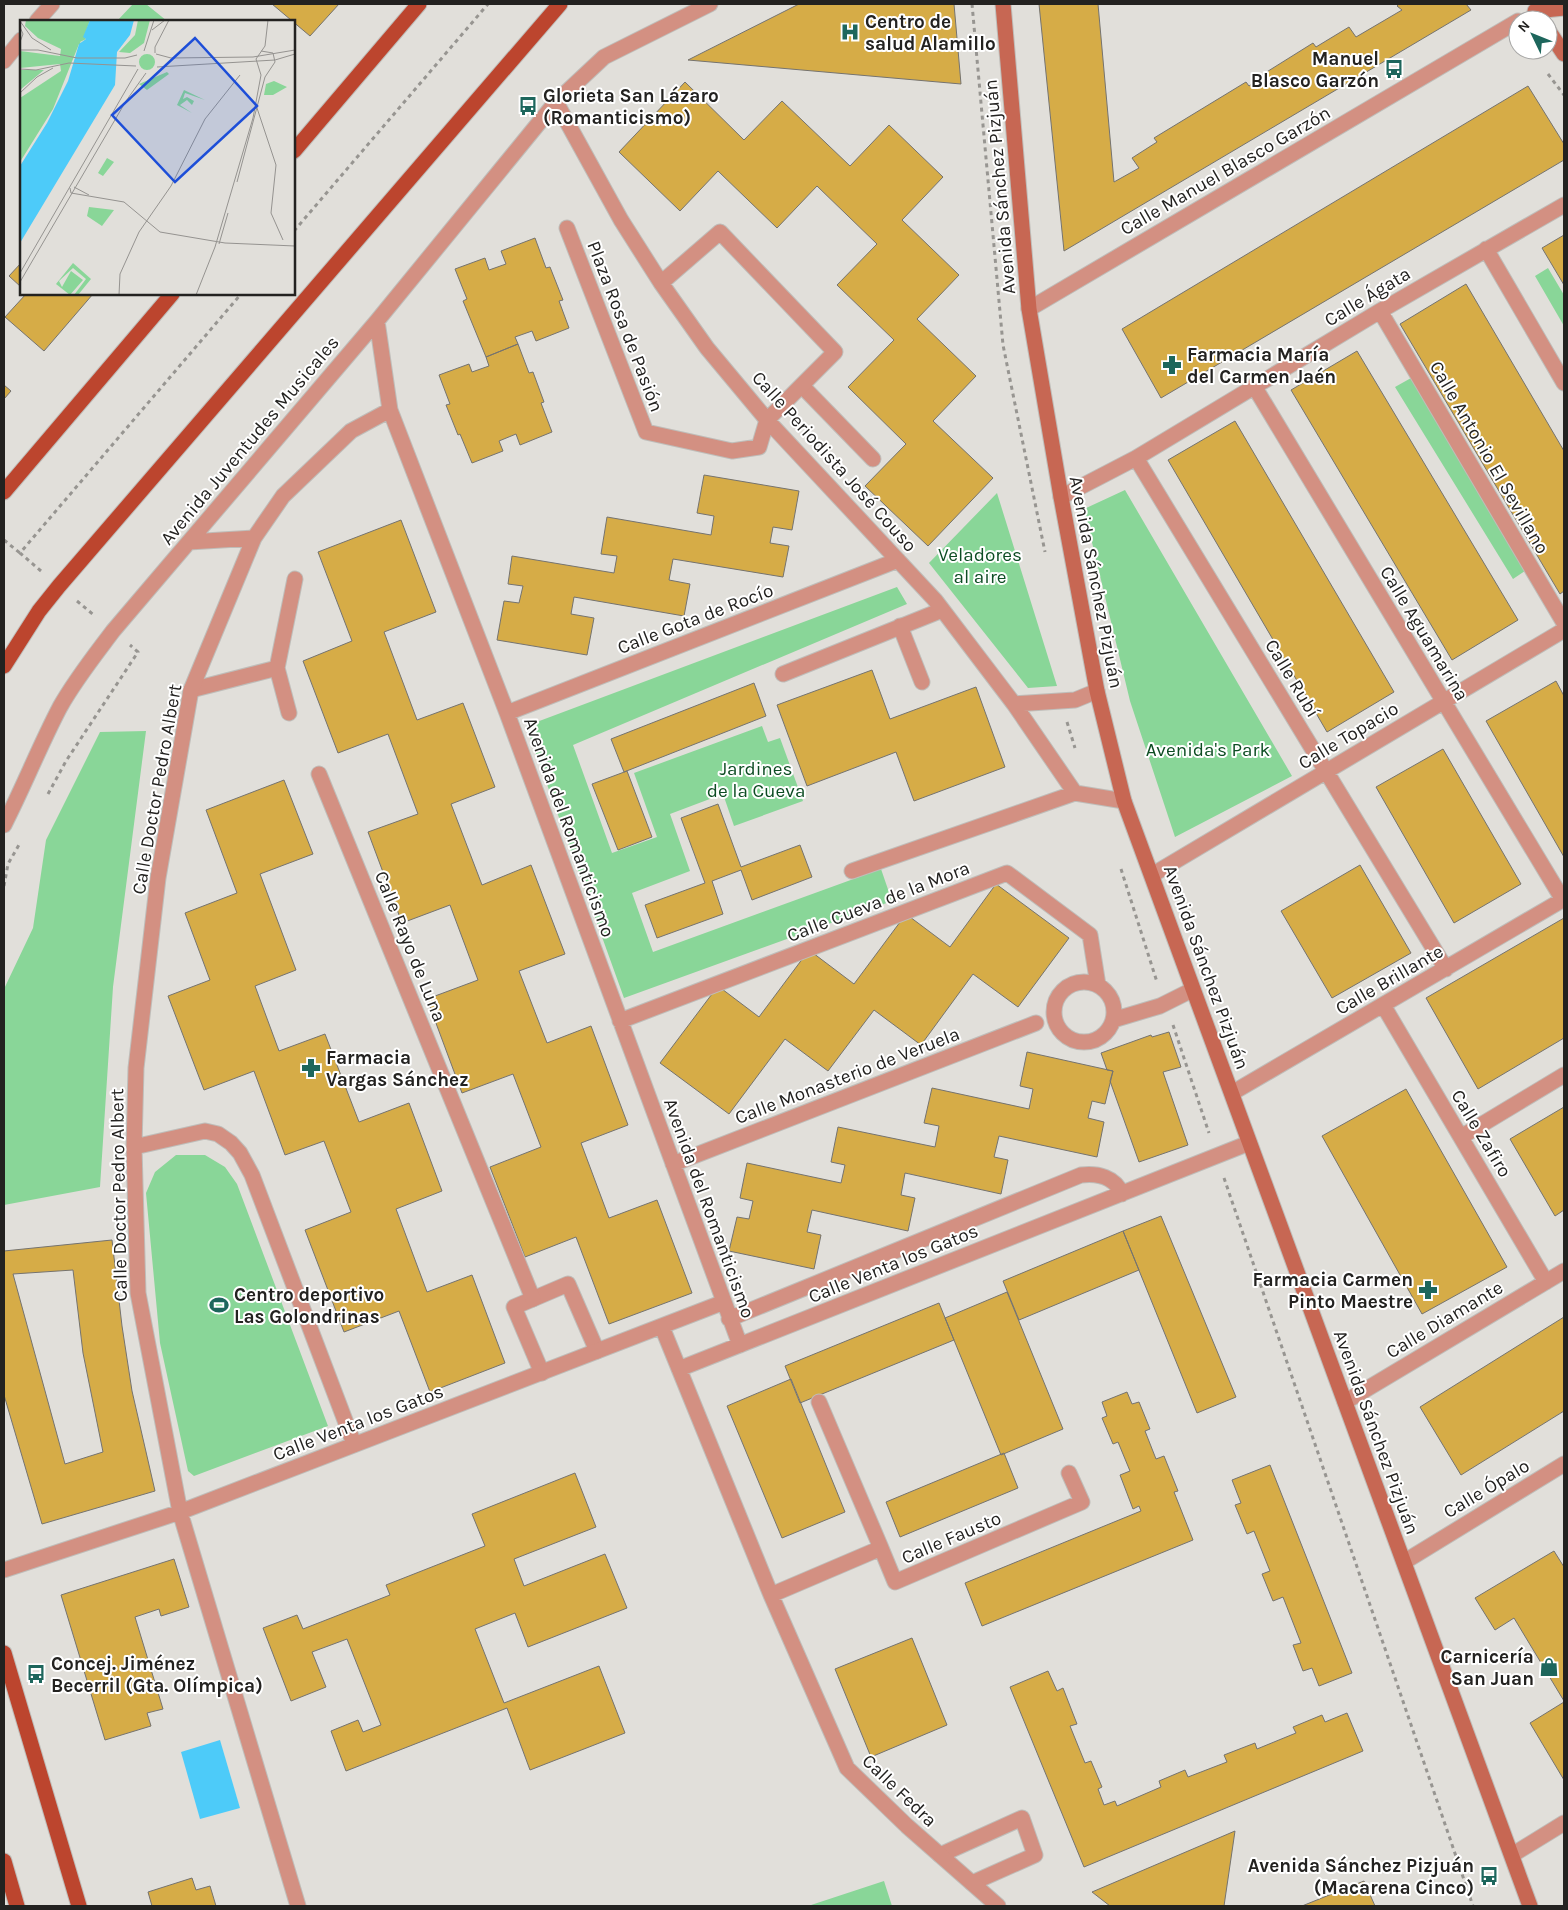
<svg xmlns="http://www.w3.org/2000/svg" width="1568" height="1910" font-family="Karla,sans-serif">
<rect width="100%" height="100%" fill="#e1dfda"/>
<path fill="#89d698" d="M133,4H146L167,21H117Z
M1548,268L1564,295V326L1535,276Z
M1411,378L1528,569L1513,579L1395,387Z
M1125,490L1292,776L1175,837L1130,701L1084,509Z
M997,493L1057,686L1028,688L929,563Z
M897,587L907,604L573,745L612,853L657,837L634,773L762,726L768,742L780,738L803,801L734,826L723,794L670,814L690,871L632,893L653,952L881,869L892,901L624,998L526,726Z
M146,731L113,987L100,1187L4,1205V989L33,928L46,840L100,732Z
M176,1155H205L225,1167L237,1184L328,1426L194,1476L188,1471L160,1343L146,1193L155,1172Z
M884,1881L892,1906H808Z"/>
<path fill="#4dcbf9" d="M220,1740L240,1808L200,1819L181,1752Z"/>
<path fill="#d6ac47" stroke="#75736f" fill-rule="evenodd" d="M272,4H339L310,36Z
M799,4H954L961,84L688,60Z
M1039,4H1098L1114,182L1139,168L1132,158L1157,142L1154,138L1246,82L1249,86L1258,80L1257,78L1313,43L1316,47L1349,27L1356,37L1402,10L1397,6L1399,4H1466L1471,10L1064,251Z
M685,82L744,140L782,101L850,166L889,125L943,177L902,220L959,275L917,319L976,376L933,421L993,478L928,546L865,486L906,444L848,387L894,340L837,285L877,244L817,186L777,228L718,171L680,211L619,152Z
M1528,86L1564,144V160L1161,398L1122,329Z
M1564,235V285L1542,248Z
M535,238L546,268L550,267L563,300L559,301L569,328L536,341L532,331L515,337L518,344L486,357L463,301L467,299L455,269L485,258L489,270L506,264L501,251Z
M21,263V287L9,276Z
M1466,284L1564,451V591L1560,594L1400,324Z
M26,294H93L44,351L5,317Z
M518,344L529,373L533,372L544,402L541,403L552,432L520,445L516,434L499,441L503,451L472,463L460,434L458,435L446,405L450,404L439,375L469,364L472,372L489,366L486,357Z
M1357,351L1518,620L1452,660L1291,390Z
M4,385L11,391L4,399Z
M1235,421L1394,692L1327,732L1168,460Z
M704,475L799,491L792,530L773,527L770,543L789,546L783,577L673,559L669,580L690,584L684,616L574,597L571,614L594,618L587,655L497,640L504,601L519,603L523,586L508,584L512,556L614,573L617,556L601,554L607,517L711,535L714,516L697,513Z
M401,520L436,612L384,632L417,720L463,703L495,787L451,804L482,885L531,865L565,954L519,971L547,1043L591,1026L628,1125L581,1143L609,1218L657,1200L692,1293L609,1324L576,1237L525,1257L490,1167L541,1147L513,1074L462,1093L427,999L478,980L450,905L402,923L368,832L418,814L388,734L338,753L303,661L352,641L318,552Z
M872,670L890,719L976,687L1005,767L914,801L896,752L807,786L777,705Z
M1556,681L1564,696V857L1486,721Z
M754,683L766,716L624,772L611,739Z
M1443,749L1521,884L1454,923L1376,787Z
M627,771L652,837L618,850L592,784Z
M284,780L313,854L260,874L296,970L255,986L279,1051L325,1034L359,1122L409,1103L442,1191L396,1209L427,1292L472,1275L505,1363L430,1392L399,1311L344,1332L305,1230L351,1212L324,1141L285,1155L254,1071L204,1090L168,996L210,980L185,913L237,893L206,810Z
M718,804L741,867L800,845L812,877L752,900L741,870L712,881L723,914L657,938L645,905L705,883L681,818Z
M1360,865L1411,953L1332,998L1281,911Z
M996,884L1069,938L1018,1007L973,974L921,1045L874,1010L828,1071L785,1039L729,1114L660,1063L718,986L759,1017L809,950L854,984L906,914L950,947Z
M1564,918V1038L1478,1089L1426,998Z
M1169,1032L1181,1067L1163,1072L1188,1145L1139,1162L1110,1081L1113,1071L1107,1070L1101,1053L1151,1035L1152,1037Z
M1027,1052L1113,1071L1105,1104L1092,1101L1088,1118L1104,1122L1097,1157L999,1136L994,1157L1008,1160L1001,1194L905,1173L901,1195L915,1198L908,1231L812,1210L807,1232L821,1235L814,1269L729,1251L737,1217L749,1219L753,1201L740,1198L747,1163L841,1183L845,1165L831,1162L838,1127L935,1147L939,1126L924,1123L932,1088L1029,1109L1033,1089L1020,1086Z
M1406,1089L1507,1267L1422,1314L1322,1136Z
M1564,1107V1210L1555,1216L1510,1139Z
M1161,1216L1236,1397L1197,1413L1123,1231Z
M1123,1231L1139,1270L1019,1320L1003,1281Z
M112,1240L122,1326L132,1391L155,1491L42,1524L4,1395V1251ZM73,1270L83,1353L103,1452L65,1464L13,1274Z
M1007,1292L1063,1429L1001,1455L945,1318Z
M939,1303L954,1340L800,1403L785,1366Z
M1564,1317V1411L1461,1475L1420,1407Z
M791,1379L845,1512L782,1538L727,1406Z
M1127,1392L1132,1404L1139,1402L1150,1429L1145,1431L1156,1459L1164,1456L1178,1491L1174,1492L1193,1540L982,1626L965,1583L1141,1511L1139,1506L1133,1509L1120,1475L1130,1471L1118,1442L1113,1444L1102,1418L1107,1416L1102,1402Z
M1004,1453L1018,1488L900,1537L886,1502Z
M1270,1465L1352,1673L1319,1686L1312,1668L1303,1671L1293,1645L1301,1643L1283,1597L1273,1601L1262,1574L1270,1571L1254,1531L1247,1534L1235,1505L1241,1503L1232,1480Z
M575,1473L596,1527L514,1559L524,1586L605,1554L627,1608L528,1647L515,1613L475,1629L504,1703L599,1666L625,1733L530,1770L507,1708L346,1771L331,1731L358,1720L363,1732L381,1725L347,1639L312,1652L326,1687L291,1701L263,1628L297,1615L303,1629L390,1595L386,1585L485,1546L472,1514Z
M1554,1551L1564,1567V1701L1514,1618L1495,1630L1475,1598Z
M174,1559L189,1607L161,1616L159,1609L135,1617L163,1709L147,1713L151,1726L105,1740L61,1595Z
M912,1638L947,1725L871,1757L835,1669Z
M1048,1671L1057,1691L1063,1688L1077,1724L1070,1726L1085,1763L1091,1761L1102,1787L1098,1789L1104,1805L1115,1801L1117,1806L1161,1787L1159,1781L1185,1770L1188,1777L1227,1762L1224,1755L1255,1743L1257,1749L1296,1733L1293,1727L1322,1715L1325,1722L1347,1713L1363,1751L1084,1867L1010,1687Z
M1564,1702V1780L1530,1723Z
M1235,1831L1224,1906H1110L1092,1892Z
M192,1878L196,1890L210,1886L216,1906H152L148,1892Z
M1364,1881L1375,1906H1302Z"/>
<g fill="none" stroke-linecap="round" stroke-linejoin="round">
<g stroke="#bfbdb9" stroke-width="17">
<path id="lane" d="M802,386L873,459
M900,626L922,682
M277,668L295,579
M783,674L942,610
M191,690L277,668L289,713
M542,1373L514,1307L568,1284L597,1351
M940,1855L1022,1818L1035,1855L972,1883"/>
</g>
<g stroke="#bfbdb9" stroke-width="17">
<path id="street" d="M37,21L52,4
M4,61L21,40
M556,102L621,220L661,283L707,348L767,420L935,600L1014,704L1075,793L1124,801
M567,228L646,432L732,451L759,447L767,420L835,352L720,232L661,283
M1486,249L1564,383
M1029,309L1518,21
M1380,311L1564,623
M377,321L390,410L507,713L740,1345
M1254,386L1563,900
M1136,458L1446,969
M1061,497L1136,458L1380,311L1564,205
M189,542L254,538
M1014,704L1075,700L1097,691
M507,713L898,560
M319,774L533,1299
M4,825C24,786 40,745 60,707C75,680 95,655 113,631L377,321L556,102L604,57L710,4
M852,871L1075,793
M1152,875L1564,630
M1054 1012a30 30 0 1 1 60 0a30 30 0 1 1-60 0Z
M1383,1005L1546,1282
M1113,1020L1160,1006L1192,990
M620,1021L1007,873L1090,935L1098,985
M1232,1093L1564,899
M1461,1137L1564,1075
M134,1147L205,1131L218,1134L231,1143L240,1153L252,1175L354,1444
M673,1164L1036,1023
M729,1319L1081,1175C1098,1173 1115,1177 1122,1194
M662,1327L771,1595L847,1768L907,1826L998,1906
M679,1369L1249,1143
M819,1402L881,1548
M1345,1402L1564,1271
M1404,1562L1564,1464
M4,1570L180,1512L724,1302
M771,1595L881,1548L895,1582L1082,1502L1069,1473
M1512,1855L1564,1823
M298,1906L180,1512L138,1293L134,1147L136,1068L158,878L191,690L254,538L283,496L351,431L390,410"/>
</g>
<g stroke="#bfbdb9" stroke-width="17">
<path id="secondary" d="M1003,4L1029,309L1061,497L1097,691L1124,801L1530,1906
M1535,11L1564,8
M1548,30L1564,54"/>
</g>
<g stroke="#bfbdb9" stroke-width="17">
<path id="primary" d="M294,151L419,4
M4,492L172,294
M4,666L39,611L59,586L560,4
M4,1653L79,1906
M4,1861L17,1906"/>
</g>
<path stroke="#979591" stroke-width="3" stroke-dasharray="4 4" stroke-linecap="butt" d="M972,4L1003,345L1045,552
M1548,74L1564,95
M294,231L488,4
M4,540L20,553
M41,571L20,553L241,294
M77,601L95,616
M1067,722L1075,748
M48,794L66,761L138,652L130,645
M1121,869L1157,982
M4,886L8,864L20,843
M1173,1025L1209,1133
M1224,1178L1473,1906"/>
<use href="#lane" stroke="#d39082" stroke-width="15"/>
<use href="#street" stroke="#d39082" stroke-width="15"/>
<use href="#secondary" stroke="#c76753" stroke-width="15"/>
<use href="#primary" stroke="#bc452e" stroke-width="15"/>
</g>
<defs>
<g id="hospital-bare" transform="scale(1.5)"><path d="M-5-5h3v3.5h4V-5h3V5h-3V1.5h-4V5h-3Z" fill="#1d665c" stroke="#fff" stroke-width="2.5" paint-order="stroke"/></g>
<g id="bus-bare" transform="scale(1.5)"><path d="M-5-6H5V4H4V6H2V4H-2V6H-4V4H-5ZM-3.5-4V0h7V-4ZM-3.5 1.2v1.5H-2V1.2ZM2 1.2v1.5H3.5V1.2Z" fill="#1d665c" stroke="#fff" stroke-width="2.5" paint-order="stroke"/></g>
<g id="pharmacy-bare" transform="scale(1.5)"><path d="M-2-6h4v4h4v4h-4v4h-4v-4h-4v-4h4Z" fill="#1d665c" stroke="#fff" stroke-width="2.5" paint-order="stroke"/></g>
<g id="stadium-bare" transform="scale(1.5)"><path d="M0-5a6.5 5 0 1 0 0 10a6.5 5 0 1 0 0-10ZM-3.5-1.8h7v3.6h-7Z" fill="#1d665c" stroke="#fff" stroke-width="2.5" paint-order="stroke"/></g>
<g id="shop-bare" transform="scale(1.5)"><path d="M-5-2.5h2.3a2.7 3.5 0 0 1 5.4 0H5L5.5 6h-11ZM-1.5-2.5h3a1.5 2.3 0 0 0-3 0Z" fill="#1d665c" stroke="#fff" stroke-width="2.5" paint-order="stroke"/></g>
</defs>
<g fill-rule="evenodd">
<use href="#hospital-bare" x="850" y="32"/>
<use href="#bus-bare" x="1394" y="69"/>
<use href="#bus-bare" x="528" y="106"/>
<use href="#pharmacy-bare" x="1172" y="365"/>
<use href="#pharmacy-bare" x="311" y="1068"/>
<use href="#pharmacy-bare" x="1428" y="1290"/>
<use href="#stadium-bare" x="219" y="1305"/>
<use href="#shop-bare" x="1549" y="1667"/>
<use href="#bus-bare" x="36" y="1674"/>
<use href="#bus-bare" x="1489" y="1876"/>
</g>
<g text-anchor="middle" stroke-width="4" stroke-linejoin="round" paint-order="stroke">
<g font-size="19" font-weight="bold" fill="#232220" stroke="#fff" text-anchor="start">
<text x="865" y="28">Centro de<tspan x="865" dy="22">salud Alamillo</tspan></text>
<text x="1379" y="65" text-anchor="end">Manuel<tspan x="1379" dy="22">Blasco Garzón</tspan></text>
<text x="543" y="102">Glorieta San Lázaro<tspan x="543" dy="22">(Romanticismo)</tspan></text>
<text x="1187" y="361">Farmacia María<tspan x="1187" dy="22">del Carmen Jaén</tspan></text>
<text x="326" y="1064">Farmacia<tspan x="326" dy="22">Vargas Sánchez</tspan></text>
<text x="1413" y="1286" text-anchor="end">Farmacia Carmen<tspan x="1413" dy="22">Pinto Maestre</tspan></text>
<text x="234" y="1301">Centro deportivo<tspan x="234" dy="22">Las Golondrinas</tspan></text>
<text x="1534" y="1663" text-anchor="end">Carnicería<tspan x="1534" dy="22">San Juan</tspan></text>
<text x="51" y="1670">Concej. Jiménez<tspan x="51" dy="22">Becerril (Gta. Olímpica)</tspan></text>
<text x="1474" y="1872" text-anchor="end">Avenida Sánchez Pizjuán<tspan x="1474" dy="22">(Macarena Cinco)</tspan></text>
</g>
<g font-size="19" fill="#232220" stroke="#fff">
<text transform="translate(1225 170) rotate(-30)" y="7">Calle Manuel Blasco Garzón</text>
<text transform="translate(999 187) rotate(-95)" y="7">Avenida Sánchez Pizjuán</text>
<text transform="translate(1367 296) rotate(-31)" y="7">Calle Ágata</text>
<text transform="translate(626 326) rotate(69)" y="7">Plaza Rosa de Pasión</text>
<text transform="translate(249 440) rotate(-50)" y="7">Avenida Juventudes Musicales</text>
<text transform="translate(1490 457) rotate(60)" y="7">Calle Antonio El Sevillano</text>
<text transform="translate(835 461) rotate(48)" y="7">Calle Periodista José Couso</text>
<text transform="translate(1097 582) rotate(79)" y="7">Avenida Sánchez Pizjuán</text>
<text transform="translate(695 618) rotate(-21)" y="7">Calle Gota de Rocío</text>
<text transform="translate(1425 633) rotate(59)" y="7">Calle Aguamarina</text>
<text transform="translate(1293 678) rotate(59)" y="7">Calle Rubí</text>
<text transform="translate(1348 735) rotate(-31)" y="7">Calle Topacio</text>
<text transform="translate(156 789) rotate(-80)" y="7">Calle Doctor Pedro Albert</text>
<text transform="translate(570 827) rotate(70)" y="7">Avenida del Romanticismo</text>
<text transform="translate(878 901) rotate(-21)" y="7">Calle Cueva de la Mora</text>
<text transform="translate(411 946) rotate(68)" y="7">Calle Rayo de Luna</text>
<text transform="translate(1207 967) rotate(70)" y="7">Avenida Sánchez Pizjuán</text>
<text transform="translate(1389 979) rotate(-30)" y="7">Calle Brillante</text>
<text transform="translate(847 1075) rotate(-21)" y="7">Calle Monasterio de Veruela</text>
<text transform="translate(1482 1133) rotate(59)" y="7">Calle Zafiro</text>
<text transform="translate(118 1195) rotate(-91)" y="7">Calle Doctor Pedro Albert</text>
<text transform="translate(710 1208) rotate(70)" y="7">Avenida del Romanticismo</text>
<text transform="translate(893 1263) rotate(-22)" y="7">Calle Venta los Gatos</text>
<text transform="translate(1444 1319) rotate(-31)" y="7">Calle Diamante</text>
<text transform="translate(358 1422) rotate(-21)" y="7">Calle Venta los Gatos</text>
<text transform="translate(1377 1432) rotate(70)" y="7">Avenida Sánchez Pizjuán</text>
<text transform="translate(1486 1488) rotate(-31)" y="7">Calle Ópalo</text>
<text transform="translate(951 1537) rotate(-23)" y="7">Calle Fausto</text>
<text transform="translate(900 1790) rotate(44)" y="7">Calle Fedra</text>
</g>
<g font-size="19" fill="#0d4d23" stroke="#fff">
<text x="980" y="561">Veladores<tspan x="980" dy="22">al aire</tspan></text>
<text x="1208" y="756">Avenida's Park</text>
<text x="756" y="775">Jardines<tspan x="756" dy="22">de la Cueva</tspan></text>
</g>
</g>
<g transform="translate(20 20)">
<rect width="275" height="275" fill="#e1dfda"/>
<path d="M6,0H70L64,17L66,19L60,22L62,25L59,24L33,89L0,142V78L41,51L40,44L0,48V31L40,36L41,29L18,18L5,6ZM118,0H130L124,23L110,33L99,32L115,15ZM119 42a8 8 0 1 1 16 0a8 8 0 1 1-16 0ZM0,50H24L0,70ZM147,52L149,54L127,70L119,64ZM254,61L267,67L253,75H244L246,64ZM164,70L185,80L165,73L163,79L167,77L174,81L172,85L167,80L160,85L172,93L157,85ZM87,138L94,142L83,156L78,153ZM69,187L94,190L82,206L67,196ZM53,243L71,259L58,275H54L66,259L53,248L39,261L42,267L51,251L63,260L50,275L36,264Z" fill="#89d698"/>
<path d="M70,0H114L110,15L97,32L95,65L0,223V146L27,103L48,61L59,24L66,19L63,17Z" fill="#4dcbf9"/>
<path fill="none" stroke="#959390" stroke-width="1" d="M0,1L12,18L31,30M0,7L3,14L0,22M132,10L145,0M0,30H18L57,38H105L117,35M124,31L134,0M135,33V27L149,0M136,34L151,38L233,37L275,30M137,47L255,40L275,34M0,49L16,50L49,43L116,46M0,73L17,57L33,48M236,85L256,145L251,193L263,220M217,162L245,57L255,42L253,33L241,31M54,167L69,175M50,168L51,173L104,182L140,212L205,223L275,226M199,224L208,193M0,253L118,49M0,262L106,81L126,53M99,275L100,254L119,212L151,166L185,99L220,55M176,275L195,227L233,98L241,55L236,39L245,26L248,0"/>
<path fill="#1d4ed8" fill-opacity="0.15" stroke="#1d4ed8" stroke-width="2.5" d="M175,18L237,86L155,162L92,95Z"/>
<rect width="275" height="275" fill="none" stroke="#232220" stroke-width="2.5"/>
</g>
<rect width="1568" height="1910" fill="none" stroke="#232220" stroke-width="10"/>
<g transform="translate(1533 35) rotate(313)"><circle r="24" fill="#ffffff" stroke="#a7a7a6"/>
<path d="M0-4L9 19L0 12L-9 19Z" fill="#1d665c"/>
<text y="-8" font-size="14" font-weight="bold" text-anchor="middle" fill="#232220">N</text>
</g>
</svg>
